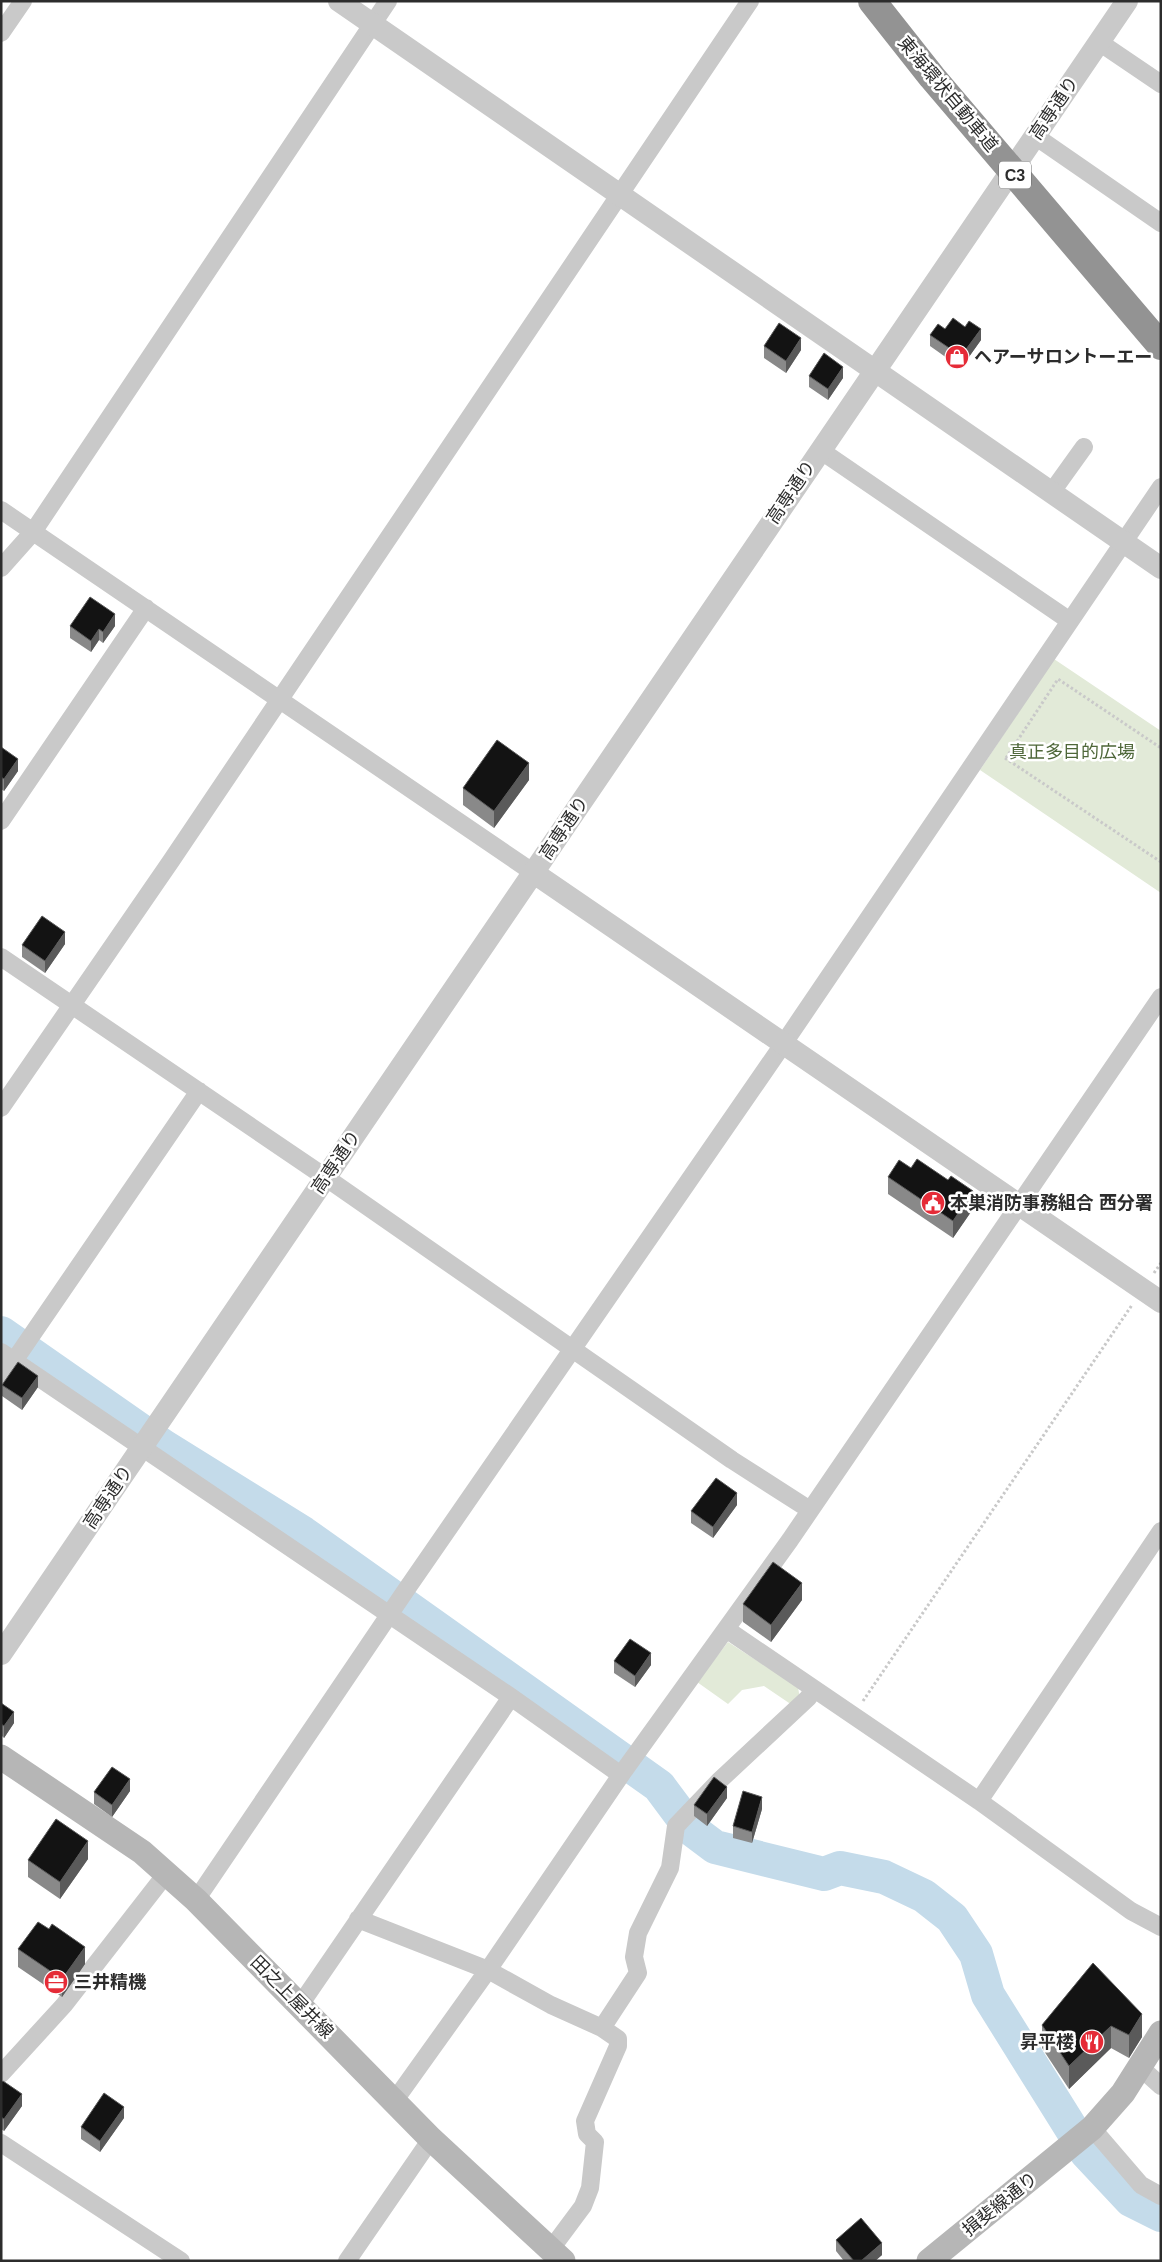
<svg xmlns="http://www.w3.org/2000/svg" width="1162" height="2262" font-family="Arial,'Noto Sans JP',sans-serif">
<rect width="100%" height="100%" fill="#fff"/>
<path fill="#e2ead8" d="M1054,659L1161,731V893L980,770Z
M728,1642L798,1687L800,1699L792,1705L764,1686L742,1690L728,1704L697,1682Z"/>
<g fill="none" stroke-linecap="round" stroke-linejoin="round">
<path stroke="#c4dbea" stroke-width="34" d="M1,1333L163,1446L303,1533L659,1786L691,1829L715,1847L824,1874L840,1868L884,1877L924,1896L952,1918L976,1954L988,1995L1086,2152L1131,2200L1161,2215"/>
<path stroke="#c9c9c9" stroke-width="3" stroke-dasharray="2.5 2.5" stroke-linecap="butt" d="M1005,758L1161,862
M1006,758L1058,679L1161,748
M1154,1273L1161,1263
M863,1701L1132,1305"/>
<path stroke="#c9c9c9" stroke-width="18" d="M1,33L23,1
M1099,42L1161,84
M1035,136L1161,223
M820,450L1070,621
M1051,493L1084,447
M1,510L534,873
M1,568L33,532L388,1
M1,821L146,608
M1,957L325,1177L732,1460L810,1510
M1,1108L171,861L750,1
M1,1352L511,1697L621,1775
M1,1380L199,1091
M726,1629L979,1801L1131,1911L1161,1927
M979,1801L1161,1531
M196,1900L406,1590L784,1043L1161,487
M358,1919L488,1970L551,2005L602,2028L618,2039V2046L585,2121L587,2134L595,2142L590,2188L583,2206L551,2249
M300,2005L511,1697
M602,2028L638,1973L634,1957L638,1933L670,1868L676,1826L720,1780L808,1698L814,1689
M1141,2068L1161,2086
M1,2074L64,2005L166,1874
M395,2100L488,1970L623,1772L790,1540L1161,997
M1092,2128L1141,2185L1161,2196
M1,2143L181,2261
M347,2261L431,2139"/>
<path stroke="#c9c9c9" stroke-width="22" d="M339,1L1161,568
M534,873L1161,1302
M1,1654L1127,1"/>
<path stroke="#b6b6b6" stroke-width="25" d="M1,1757L142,1852L196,1900L431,2139L563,2261
M929,2261L1092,2128L1123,2093L1161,2033"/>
<path stroke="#939393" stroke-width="28" d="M872,1L932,77L1161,346"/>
</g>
<path fill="#898989" d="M965,327L981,340L961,368L930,346V335L945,329Z
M764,346L801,350L786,373L764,358Z
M809,376L843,378L828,400L809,387Z
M70,626H115L103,643L99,640L91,652L70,638Z
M1,747L18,771L4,791L1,789Z
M529,780L494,828L463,805V788Z
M65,944L45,973L22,957V945Z
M888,1177L973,1209L953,1238L888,1194Z
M2,1385L38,1387L22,1410L2,1396Z
M737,1505L713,1538L691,1523V1511Z
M802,1600L771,1642L743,1622V1604Z
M614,1661L651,1665L635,1687L614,1673Z
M1,1703L14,1723L4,1738L1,1735Z
M130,1791L112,1817L94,1804V1792Z
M727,1798L707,1826L694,1816V1805Z
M762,1809L752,1843L733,1838V1826Z
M88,1859L60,1899L28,1877V1860Z
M18,1949L85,1964L62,1997L18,1967Z
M1093,1963L1142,2037L1129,2058L1111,2048L1069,2089L1042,2048V2025Z
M1,2083L22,2106L4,2131L1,2129Z
M124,2118L100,2152L81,2139V2127Z
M836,2240L882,2255L875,2261H844L836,2251Z"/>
<path fill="#5a5a5a" d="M981,329V340L961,368V356Z
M801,338V350L786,373V361Z
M843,367V378L828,400V389Z
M115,614V626L103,643V632Z
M99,629V640L91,652V641Z
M18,759V771L4,791V779Z
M529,763V780L494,828V811Z
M65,932V944L45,973V961Z
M973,1191V1209L953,1238V1221Z
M38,1376V1387L22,1410V1398Z
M737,1493V1505L713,1538V1527Z
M802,1583V1600L771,1642V1625Z
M651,1653V1665L635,1687V1676Z
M14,1712V1723L4,1738V1726Z
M130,1779V1791L112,1817V1805Z
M727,1787V1798L707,1826V1814Z
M762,1797V1809L752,1843V1832Z
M88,1841V1859L60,1899V1882Z
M85,1947V1964L62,1997V1979Z
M1142,2014V2037L1129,2058V2035Z
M1111,2026V2048L1069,2089V2066Z
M22,2094V2106L4,2131V2119Z
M124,2107V2118L100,2152V2141Z
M882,2243V2255L875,2261H861Z"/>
<path fill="#131313" stroke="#5a5a5a" d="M953,318L965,327L969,321L981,329L961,356L930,335L938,324L945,329Z
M779,323L801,338L786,361L764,346Z
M824,353L843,367L828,389L809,376Z
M90,597L115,614L103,632L99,629L91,641L70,626Z
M497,740L529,763L494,811L463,788Z
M1,747L18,759L4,779L1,777Z
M42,916L65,932L45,961L22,945Z
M917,1159L948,1180L951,1176L973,1191L953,1221L888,1177L899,1160L911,1168Z
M18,1362L38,1376L22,1398L2,1385Z
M716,1478L737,1493L713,1527L691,1511Z
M773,1562L802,1583L771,1625L743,1604Z
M630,1639L651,1653L635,1676L614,1661Z
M1,1703L14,1712L4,1726L1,1724Z
M112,1767L130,1779L112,1805L94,1792Z
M714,1777L727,1787L707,1814L694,1805Z
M743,1791L762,1797L752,1832L733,1826Z
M56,1819L88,1841L60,1882L28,1860Z
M38,1922L49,1929L52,1924L85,1947L62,1979L18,1949Z
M1093,1963L1142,2014L1129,2035L1111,2026L1069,2066L1042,2025Z
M3,2081L22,2094L4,2119L1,2117V2083Z
M104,2093L124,2107L100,2141L81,2127Z
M861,2218L882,2243L861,2261H854L836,2240Z"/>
<defs>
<g id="shop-disc" transform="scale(1.25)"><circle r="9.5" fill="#e52b37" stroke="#fff"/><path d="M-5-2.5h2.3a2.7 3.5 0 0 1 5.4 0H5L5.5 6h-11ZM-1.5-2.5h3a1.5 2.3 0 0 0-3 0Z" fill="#fff"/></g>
<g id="civic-disc" transform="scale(1.25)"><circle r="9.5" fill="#e52b37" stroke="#fff"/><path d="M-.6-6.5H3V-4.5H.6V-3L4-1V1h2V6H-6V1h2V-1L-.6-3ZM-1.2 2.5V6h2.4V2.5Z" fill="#fff"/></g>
<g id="office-disc" transform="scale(1.25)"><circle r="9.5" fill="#e52b37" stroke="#fff"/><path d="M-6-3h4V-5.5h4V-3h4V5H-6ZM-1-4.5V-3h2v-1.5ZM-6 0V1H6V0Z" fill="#fff"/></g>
<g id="restaurant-disc" transform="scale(1.25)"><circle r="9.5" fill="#e52b37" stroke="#fff"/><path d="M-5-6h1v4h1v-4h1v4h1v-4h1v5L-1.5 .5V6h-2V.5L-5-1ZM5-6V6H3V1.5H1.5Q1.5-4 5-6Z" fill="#fff"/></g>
</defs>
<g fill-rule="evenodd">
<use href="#shop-disc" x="957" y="357"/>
<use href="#civic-disc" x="933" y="1203"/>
<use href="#office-disc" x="56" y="1982"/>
<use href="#restaurant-disc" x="1092" y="2042"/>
</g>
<g text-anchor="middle" stroke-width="5" stroke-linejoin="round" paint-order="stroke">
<rect fill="#fff" stroke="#6b6b6b" stroke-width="1" x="999" y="161.5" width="32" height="27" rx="4"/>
<g font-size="16" font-weight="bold" fill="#2c2c2c">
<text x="1015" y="181">C3</text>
</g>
<g font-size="18" fill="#2c2c2c" stroke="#fff">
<text transform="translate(948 94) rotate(50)" y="6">東海環状自動車道</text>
<text transform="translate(1054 108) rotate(-56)" y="6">高専通り</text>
<text transform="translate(791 492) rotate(-56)" y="6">高専通り</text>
<text transform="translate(564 828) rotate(-56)" y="6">高専通り</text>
<text transform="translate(336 1162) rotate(-56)" y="6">高専通り</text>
<text transform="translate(108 1497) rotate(-56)" y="6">高専通り</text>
<text transform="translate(292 1997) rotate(45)" y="6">田之上屋井線</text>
<text transform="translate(1000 2204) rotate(-39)" y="6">揖斐線通り</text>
</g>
<g font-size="18" font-weight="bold" fill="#2c2c2c" stroke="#fff" text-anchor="start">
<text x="974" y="363">ヘアーサロントーエー</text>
<text x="950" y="1209">本巣消防事務組合 西分署</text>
<text x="74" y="1988">三井精機</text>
<text x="1074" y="2048" text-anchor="end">昇平楼</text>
</g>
<g font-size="18" fill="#4e6739" stroke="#fff">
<text x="1072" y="758">真正多目的広場</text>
</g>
</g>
<rect width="1162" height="2262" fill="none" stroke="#2c2c2c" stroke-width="5"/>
</svg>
